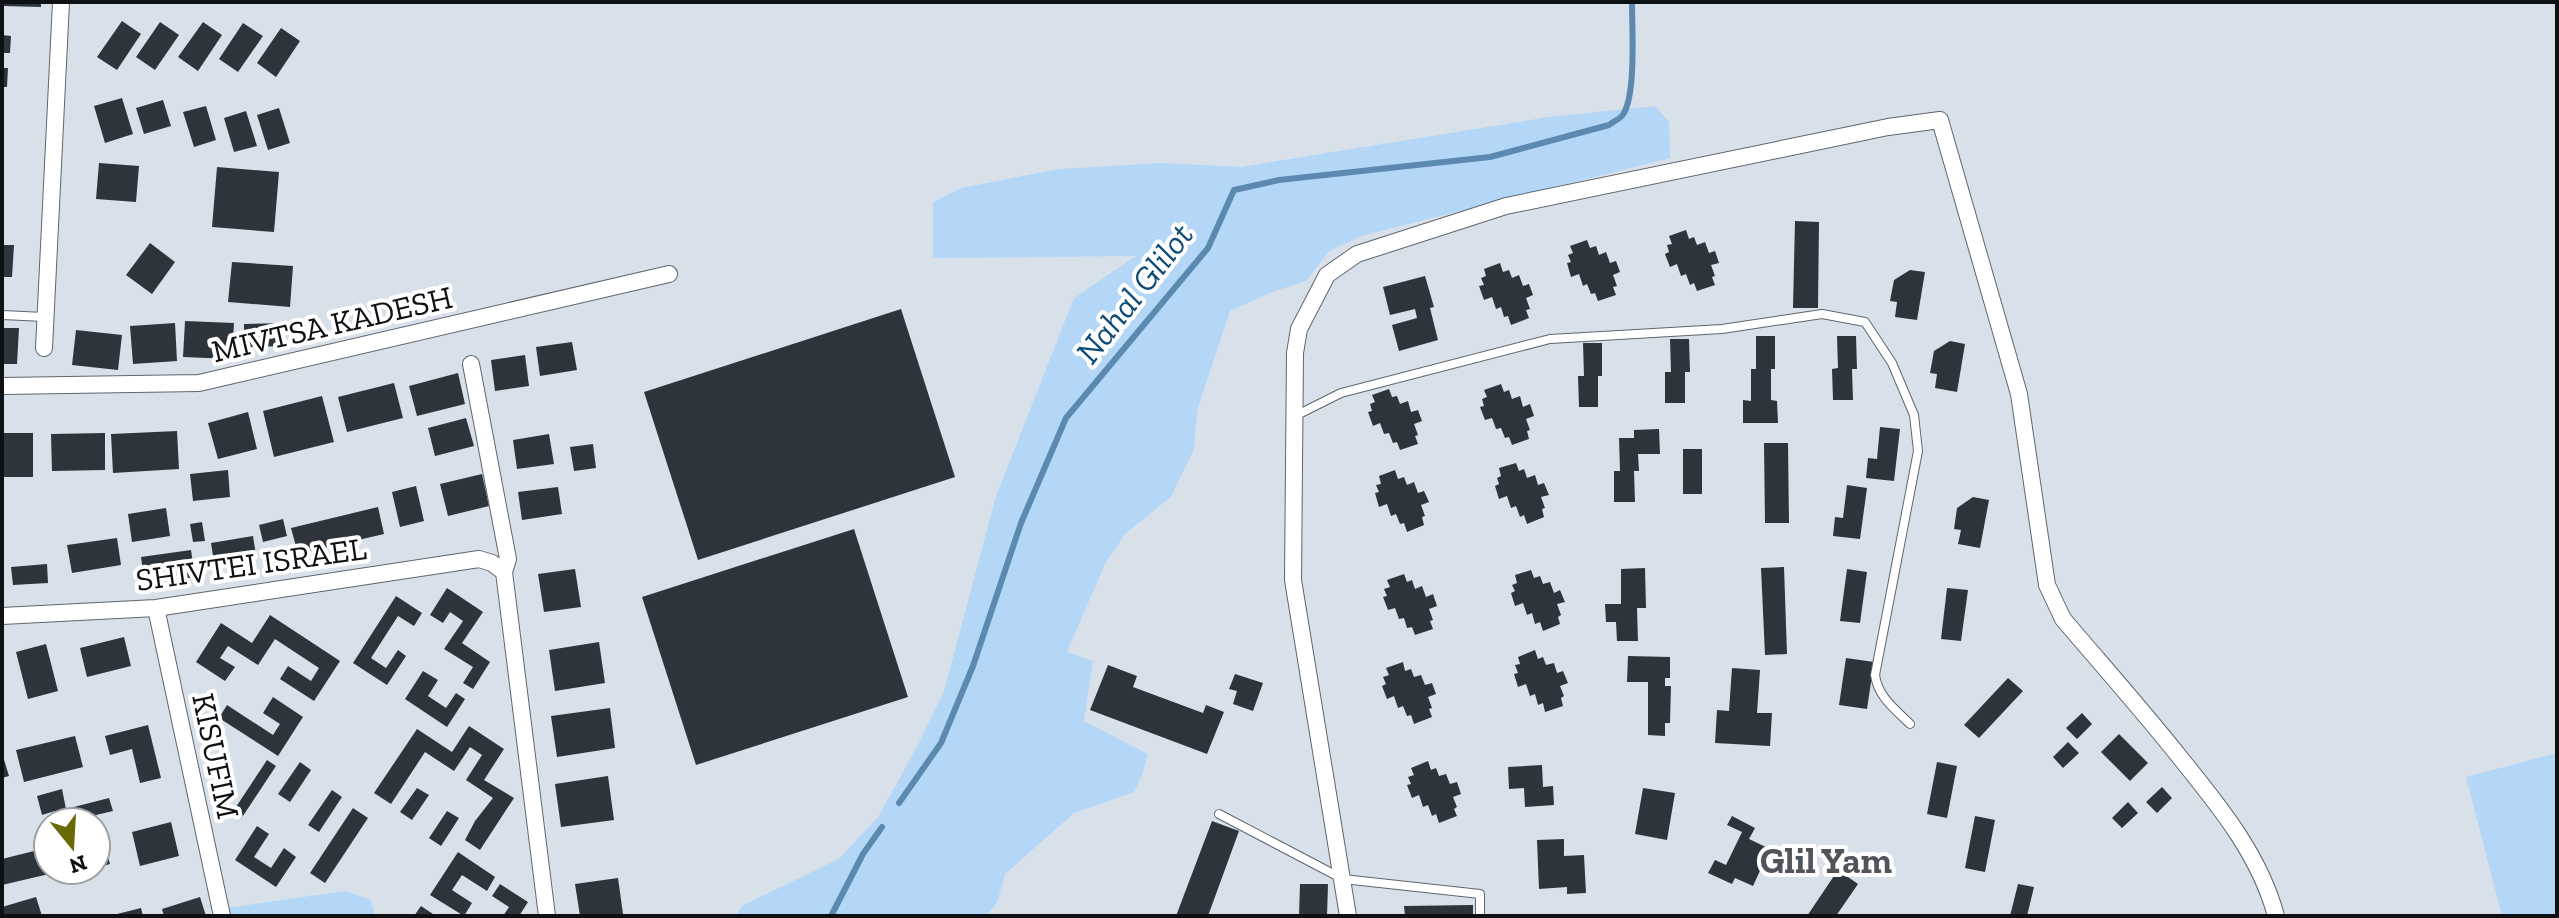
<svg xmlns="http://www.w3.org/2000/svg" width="2559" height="918" font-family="'Zilla Slab',serif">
<rect width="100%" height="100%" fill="#d8e1ea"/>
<path fill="#b4d7f7" d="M1655,106L1669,122L1670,158L1361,236L1328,252L1306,281L1275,291L1230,311L1197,411L1194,449L1171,497L1125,534L1105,564L1067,652L1093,661L1084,721L1148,754L1143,772L1134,792L1074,813L1005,874L997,903L986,916H736L742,906L840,858L878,817L918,745L944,691L996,496L1074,298L1136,256L933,258V202L961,188L1059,169L1162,163L1241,167L1549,117Z
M2557,753V916H2502L2466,777Z
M345,891L371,900L375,916H228L227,908Z"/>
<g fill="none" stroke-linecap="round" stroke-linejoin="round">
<path stroke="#5c89b0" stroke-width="6" d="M899,803L941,743L973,666L1021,523L1066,418L1208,248L1234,190L1279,180L1490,157L1609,125C1614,121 1621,119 1624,113C1636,91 1632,29 1632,2
M831,916L863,854L882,827"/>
</g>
<path fill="#2d343b" d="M2,2H41V7L2,6Z
M122,21L141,34L117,70L97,57Z
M160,22L179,35L155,70L136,57Z
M203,22L222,35L198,71L178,57Z
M243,23L263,36L238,72L219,59Z
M281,28L300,41L276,77L257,63Z
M2,35L11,36L10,53H2Z
M2,68H8L7,87H2Z
M122,98L133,134L105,143L94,106Z
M163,100L171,126L144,134L136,108Z
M206,106L216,140L194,147L183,112Z
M279,108L290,143L268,150L257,115Z
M246,111L257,146L234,152L224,118Z
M99,163L139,166L136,202L96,199Z
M217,167L279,172L274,232L212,227Z
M1795,221L1819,222L1818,308H1793Z
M1686,230L1689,239L1694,237L1697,245L1705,242L1709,253L1715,251L1719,263L1711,265L1715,276L1712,277L1715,285L1697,291L1694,283L1690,285L1686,274L1681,276L1677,264L1670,267L1665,254L1669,252L1667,245L1672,244L1669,236Z
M1587,240L1590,248L1596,246L1599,255L1606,252L1610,263L1616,261L1620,272L1613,275L1617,286L1613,287L1616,295L1598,301L1595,293L1591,294L1587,284L1583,286L1579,274L1571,277L1567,263L1571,262L1568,255L1573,253L1570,246Z
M150,243L175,262L152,294L126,275Z
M2,245H14L12,277H2Z
M232,262L293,266L290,307L228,302Z
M1500,263L1503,272L1509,270L1512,278L1519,275L1523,286L1529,284L1533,295L1526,298L1530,309L1526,310L1529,318L1511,325L1508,316L1504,317L1501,307L1496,309L1492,297L1484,300L1479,286L1484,285L1481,278L1486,276L1484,269Z
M1910,270L1925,272L1917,320L1895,317L1897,302L1890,301L1894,280Z
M1425,276L1434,307L1430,308L1438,340L1399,351L1392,325L1417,318L1415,309L1390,315L1383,287Z
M901,309L955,477L698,560L644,392Z
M185,321L234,323L232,359L183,357Z
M175,323L177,361L133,364L130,326Z
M285,323V346L244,347V324Z
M2,328H19L17,364H2Z
M76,330L122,335L118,370L72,365Z
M1756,336H1775V369H1771V400L1777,401L1778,423H1743V400L1751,401V369H1756Z
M1837,336H1856L1857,369H1852L1853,400H1833L1832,369L1838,368Z
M1670,339H1689L1690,372H1685V403H1665V372H1671Z
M1950,341L1965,344L1957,392L1935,388L1937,374L1930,373L1934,351Z
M572,342L577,370L540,376L536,347Z
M1583,343H1602V376H1598V407H1579L1578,376H1584Z
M525,355L529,386L495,391L491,360Z
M458,373L465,404L417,416L409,386Z
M394,383L403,418L347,432L338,397Z
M1501,384L1504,392L1509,390L1512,399L1520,396L1523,407L1530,404L1534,416L1526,419L1530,430L1527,431L1529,439L1512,445L1509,437L1505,438L1501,428L1496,429L1492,418L1485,420L1480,407L1484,406L1482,399L1487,397L1484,390Z
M1389,389L1392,397L1397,396L1400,404L1408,401L1411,412L1418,410L1422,421L1414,424L1418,435L1415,436L1418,444L1400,450L1397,442L1393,443L1389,433L1384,434L1380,423L1373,426L1368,412L1372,411L1370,404L1375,402L1372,395Z
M322,396L334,442L274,457L263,411Z
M248,412L257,449L218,459L208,423Z
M466,418L474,446L435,456L428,428Z
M1880,427L1900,429L1894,481L1866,478L1868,458L1877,459Z
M1659,429L1660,454H1638L1639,471H1634L1635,502H1614V471H1620L1619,438H1634V430Z
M177,431L179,469L113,473L111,434Z
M2,433H33V477H2Z
M105,433V470L52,471L51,434Z
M549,434L554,464L517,469L513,440Z
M1764,443H1788L1789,523H1765Z
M593,444L596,468L574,471L570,447Z
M1683,449H1702V494H1683Z
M1516,463L1519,471L1524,469L1527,478L1535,475L1538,485L1544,483L1549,495L1541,497L1545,508L1542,509L1544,517L1527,524L1524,515L1520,517L1516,506L1511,508L1507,496L1499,499L1495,486L1499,484L1497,478L1501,476L1499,468Z
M228,470L230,497L193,501L190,474Z
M1395,470L1398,479L1404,477L1407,485L1414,482L1418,493L1424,491L1429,502L1421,505L1425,516L1422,517L1424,525L1407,532L1404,523L1400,524L1396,514L1391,516L1387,504L1379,507L1375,493L1379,492L1376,485L1381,484L1379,476Z
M482,474L489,506L448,516L440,484Z
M1847,485L1867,488L1860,539L1833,536L1835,517L1843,518Z
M416,486L424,521L400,527L392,492Z
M558,487L562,514L522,520L518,492Z
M1973,497L1989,500L1980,548L1958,544L1961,530L1954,529L1957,508Z
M378,507L384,534L298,554L291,528Z
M166,508L170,536L132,542L128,514Z
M283,519L287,536L263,542L259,525Z
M202,522L205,541L193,542L190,524Z
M854,529L908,697L696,765L642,597Z
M253,536L256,555L214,562L211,543Z
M117,538L121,565L72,573L67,545Z
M191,550L195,577L145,585L141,557Z
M47,564L48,583L13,585L11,567Z
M1784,567L1787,654L1765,655L1761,568Z
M1645,568L1646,608H1637L1638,641H1617L1616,622H1606L1605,604H1621V569Z
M575,569L581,607L544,612L538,574Z
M1847,569L1867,572L1860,623L1840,621Z
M1531,570L1534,578L1540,576L1543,584L1550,582L1554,593L1560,590L1565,602L1557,604L1561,615L1558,617L1560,624L1543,631L1540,622L1535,624L1532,613L1527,615L1523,603L1515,606L1511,593L1515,591L1512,585L1517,583L1515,575Z
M1404,574L1407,582L1412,580L1415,589L1422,586L1426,597L1433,594L1437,606L1429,609L1433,620L1430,621L1433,629L1415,635L1412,627L1407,628L1404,618L1399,619L1395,608L1388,610L1383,597L1387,596L1384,589L1390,587L1387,580Z
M447,588L483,612L462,643L490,662L473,689L463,683L473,667L444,649L463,621L450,612L443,623L430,615Z
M1947,588L1968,590L1961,641L1941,639Z
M396,596L422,613L414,626L398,616L371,658L386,668L398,650L406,656L387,685L353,663Z
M270,615L340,661L314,701L280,679L288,666L311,681L319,668L275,639L258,665L228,646L220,658L235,667L225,681L196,662L221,623L252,643Z
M124,637L131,666L87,677L80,648Z
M599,642L605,683L555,691L549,650Z
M46,644L58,691L28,699L16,652Z
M1535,650L1538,659L1543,657L1546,665L1554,663L1557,673L1563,671L1568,683L1560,686L1564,696L1561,698L1563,706L1545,712L1543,703L1538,705L1535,694L1530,696L1526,684L1518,687L1514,674L1518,673L1515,665L1520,664L1518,657Z
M1628,656L1670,657V678H1665V686H1671L1670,723H1665V736L1648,735V682H1627Z
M1846,658L1874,662L1867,709L1839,705Z
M1403,662L1405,671L1411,669L1414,677L1421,675L1425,685L1432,683L1436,694L1428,697L1432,708L1429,709L1432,717L1414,724L1411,715L1407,716L1403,706L1398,708L1394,696L1387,699L1382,686L1386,684L1383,677L1389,675L1386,668Z
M1108,665L1137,676L1133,687L1203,713L1206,705L1224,712L1207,754L1090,710Z
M1732,668L1760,670L1757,713H1772L1770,746L1715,743L1717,710L1729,711Z
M423,671L438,680L428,696L446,708L456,693L465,699L447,727L405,699Z
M1235,674L1263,683L1253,711L1233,704L1237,691L1229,689Z
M2008,678L2023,691L1979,738L1964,725Z
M273,697L303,717L278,756L219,718L227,705L273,735L280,724L263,713Z
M610,708L615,748L557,757L551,716Z
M2082,713L2092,724L2077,739L2066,728Z
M148,725L161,778L140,783L132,749L110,755L105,736Z
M469,726L504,749L484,780L514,798L480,850L465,840L475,821L493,798L466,780L482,755L470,747L454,771L425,752L391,804L374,793L417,729L452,752Z
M2119,734L2148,763L2130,781L2101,752Z
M75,736L83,767L24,782L16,750Z
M2068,742L2079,753L2063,768L2053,757Z
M2,753L9,776L2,778Z
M267,760L276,766L241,819L232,813Z
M1428,761L1431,770L1436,768L1439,776L1446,774L1450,784L1457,782L1461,794L1453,797L1457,807L1454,809L1457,816L1439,823L1436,814L1432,816L1428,805L1423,807L1419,795L1412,798L1407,785L1411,784L1408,777L1414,775L1411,768Z
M300,762L311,770L290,802L278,794Z
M1937,762L1957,766L1947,818L1927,814Z
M1542,765L1543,787L1553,786L1554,805L1525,807L1524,788L1509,789L1508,767Z
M608,776L614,820L561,827L555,784Z
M2162,787L2172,798L2157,813L2146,802Z
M417,788L429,795L412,820L400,812Z
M1643,788L1675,793L1667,840L1635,834Z
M62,789L66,809L109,798L113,811L96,815L110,864L96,868V822H58L55,811L42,815L37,796Z
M332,790L342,797L319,832L308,825Z
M2128,802L2138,813L2122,828L2112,818Z
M353,808L368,818L325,883L310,873Z
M447,811L459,818L441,846L429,838Z
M1732,816L1755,828L1749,839L1770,849L1753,886L1735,878L1732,884L1708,873L1715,860L1726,865L1742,832L1727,825Z
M1975,816L1995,820L1985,872L1965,868Z
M1212,821L1239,831L1208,916H1176Z
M171,822L179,856L140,866L132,832Z
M257,826L269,834L254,857L271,868L284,848L296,857L276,887L235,860Z
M1564,839V856L1584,855L1586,893L1567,894V887L1539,889L1537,840Z
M42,849L49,874L2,885V859Z
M458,852L495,877L487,891L462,875L452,890L472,903L464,916L430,895Z
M1838,870L1858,884L1836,916H1807Z
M618,878L623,914L580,916L575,884Z
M500,884L528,902L519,916H503L509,907L492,896Z
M1300,884H1328L1327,916H1299Z
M2018,884L2034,887L2027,916H2010Z
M36,897L42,916H2V907Z
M200,897L206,916H164L162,909Z
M1473,905V916H1405L1404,906Z
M421,906L436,916H414Z
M141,908L143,916H113V915Z"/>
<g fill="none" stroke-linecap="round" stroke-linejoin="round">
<g stroke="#5e666d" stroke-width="10">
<path id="service" d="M2,315L45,317
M1295,416L1341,393L1550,339L1722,329L1822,314L1865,322L1892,363L1914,415L1918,451L1875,675C1878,697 1895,709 1910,724
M1219,814L1343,879L1480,894V916"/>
</g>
<g stroke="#5e666d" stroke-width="18">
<path id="minor" d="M44,348L61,2
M471,364L508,559L504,572L547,916
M2,386L199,383L669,274
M156,608L222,916
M2,616L156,608L479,559L492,563L504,572
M1348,916L1293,580L1295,353L1299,329L1327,275L1357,254L1506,206L1888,127L1940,120L2019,394L2047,585L2063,619C2103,666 2144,712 2182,760C2220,807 2260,856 2276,916"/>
</g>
<use href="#service" stroke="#fff" stroke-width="8"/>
<use href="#minor" stroke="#fff" stroke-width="16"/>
</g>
<g text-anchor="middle" stroke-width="8" stroke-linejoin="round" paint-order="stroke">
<g font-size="32" fill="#0e1114" stroke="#fff">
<text transform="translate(332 324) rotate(-13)" y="11">MIVTSA KADESH</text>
<text transform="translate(251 564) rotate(-8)" y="11">SHIVTEI ISRAEL</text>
<text transform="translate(216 756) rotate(78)" y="11">KISUFIM</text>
</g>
<g font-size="34" font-style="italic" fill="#0f4b77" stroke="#fff">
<text transform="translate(1134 293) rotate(-52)" y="12">Nahal Glilot</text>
</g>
<g font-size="36" font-weight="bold" fill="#4e555c" stroke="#fff">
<text x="1826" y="873">Glil Yam</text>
</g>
</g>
<rect width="2559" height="918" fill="none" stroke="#0e1114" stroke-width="8"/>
<g transform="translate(72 846) rotate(162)"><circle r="38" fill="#ffffff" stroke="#9fa0a1" stroke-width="2"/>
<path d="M0-6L14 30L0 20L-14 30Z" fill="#696906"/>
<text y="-12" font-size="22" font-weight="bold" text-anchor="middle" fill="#0e1114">N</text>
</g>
</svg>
